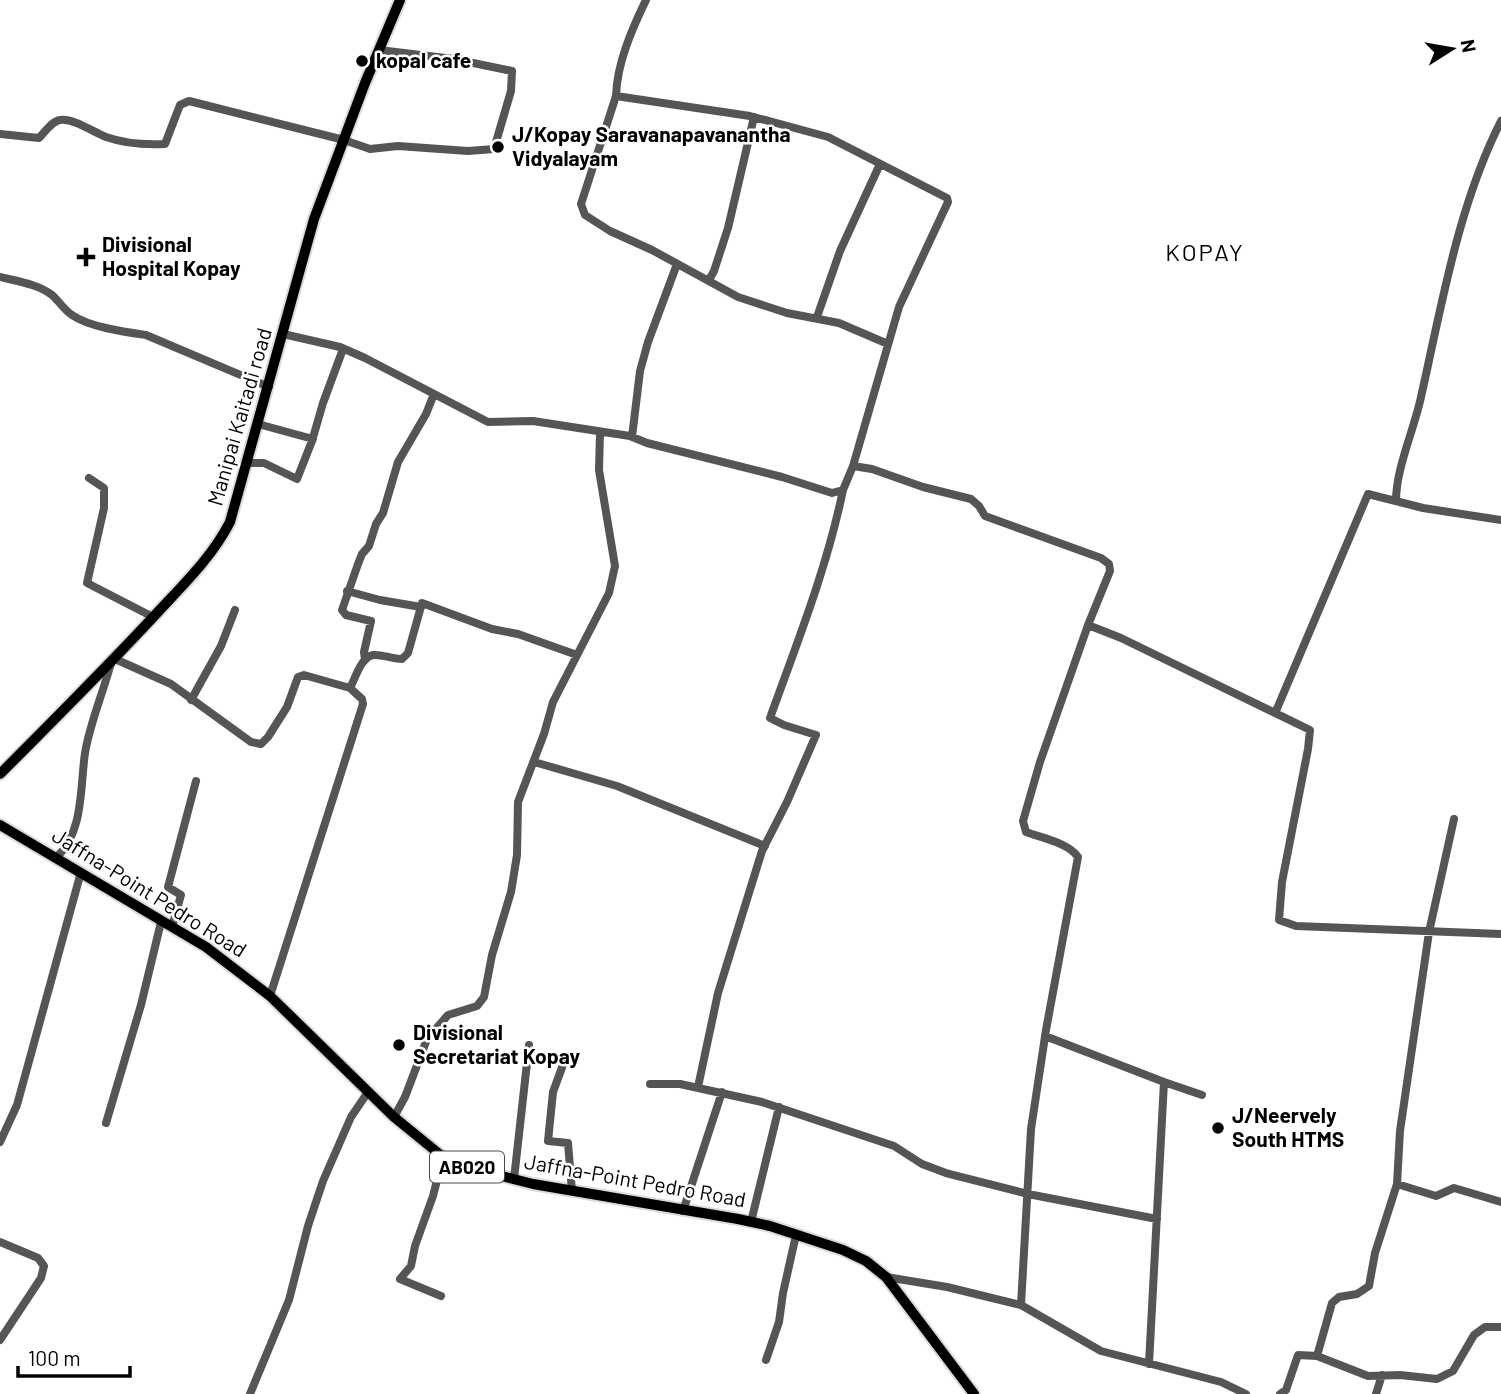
<svg xmlns="http://www.w3.org/2000/svg" width="1501" height="1394" font-family="Barlow,sans-serif">
<rect width="100%" height="100%" fill="#fff"/>
<g fill="none" stroke-linecap="round" stroke-linejoin="round">
<g stroke="#dbdbdb" stroke-width="14">
<path id="major" d="M0,774C53,721 106,668 157,613C184,584 212,557 230,522L314,219L365,83L400,0
M0,825L206,947L270,996L394,1117L443,1157L463,1166L533,1184L738,1219L770,1226L843,1250L866,1261L886,1277L974,1394"/>
</g>
<path stroke="#555" stroke-width="8" d="M646,0C632,29 617,63 616,96L581,204L585,215L610,231L652,250L738,297L787,313L839,323L888,344
M616,96L750,116L828,137L947,198L948,202L899,307L853,466
M0,134L39,138C45,132 52,121 60,120C74,118 93,132 106,137C126,144 145,145 165,144L180,105L189,101L344,140L370,149L398,146L468,151L494,149L511,91L512,71L454,59L379,50
M0,277C16,281 38,284 52,295C59,301 64,310 72,315C89,327 125,332 146,335L269,387
M709,280L714,271L728,228L754,117
M817,317L840,251L880,164
M283,334L340,347L365,358L488,422L533,421L630,436L647,443L782,477L832,493L843,490L853,466L872,469L923,487L971,499L979,506L985,516L1101,558L1109,564L1110,571L1088,625L1121,638L1310,730L1308,749L1282,882L1279,920L1296,926L1501,934
M258,424L313,439
M632,437L640,371L648,342L677,264
M247,463H264L297,479L312,441L323,403L343,349
M89,478L104,488V508L87,583L153,617
M1396,501C1396,468 1414,430 1421,397C1442,304 1458,206 1501,121
M347,591L380,600L421,607
M115,659L171,684L251,742L261,744L268,737L287,707L298,677L304,675L350,688L362,699L363,704L270,996
M365,660L364,652L371,621L346,615L342,610L358,564L362,554L369,546L376,524L383,513L398,462L426,414L434,394
M350,688C355,679 361,657 373,655C381,654 393,659 402,659L408,653L422,603L492,629L518,634L577,655
M191,700L221,646L235,610
M1276,711L1368,494L1423,508L1501,520
M534,762L617,786L765,846
M57,857C84,831 80,787 85,753C90,723 103,693 111,663
M172,927L181,895L168,887L196,781
M1045,1036L1164,1082
M564,1062L553,1092L548,1141L568,1143L572,1191
M650,1084H680L762,1102L894,1146L922,1164L946,1173L1028,1194L1157,1219
M698,1087L718,993L762,851L787,802L816,735L784,725L770,718C797,643 827,568 843,490
M394,1117L405,1097L427,1039L448,1015L477,1006L484,997L492,955L511,892L517,855L518,802L544,734L553,702L609,593L615,566L599,470L600,433
M106,1123L141,1005L161,922
M0,1142L17,1105L81,872
M514,1179L529,1045
M1397,1184L1436,1196L1454,1188L1501,1202
M683,1211L722,1092
M751,1222L779,1107
M0,1242L38,1258L44,1266L41,1278L0,1340
M886,1277L947,1287L1021,1305L1101,1351L1221,1382L1246,1394
M441,1296L400,1279L411,1266L415,1246L433,1196L443,1157
M1021,1305L1031,1129L1046,1030L1078,857C1069,843 1042,838 1026,832L1023,821L1040,762L1088,625
M1317,1356L1368,1376L1400,1375L1437,1379L1453,1371L1474,1335L1485,1327H1501
M766,1360L779,1322L783,1293L796,1235
M1149,1364L1164,1082L1202,1095
M250,1394L289,1300L308,1226L323,1181L351,1117L368,1092
M1280,1394L1286,1390L1298,1355L1317,1356L1332,1303L1339,1297L1357,1294L1369,1286L1375,1253L1397,1184L1400,1131L1429,932L1454,819
M1376,1394L1382,1375"/>
<use href="#major" stroke="#000" stroke-width="10"/>
</g>
<g fill="#000" stroke="#fff" stroke-width="2.5">
<circle cx="362" cy="61" r="7"/>
<circle cx="498" cy="147" r="7"/>
<path d="M82.5 246.5h7v7h7v7h-7v7h-7v-7h-7v-7h7z"/>
<circle cx="399" cy="1045" r="7"/>
<circle cx="1218" cy="1128" r="7"/>
</g>
<g text-anchor="middle" stroke-width="5" stroke-linejoin="round" paint-order="stroke">
<rect fill="#fff" stroke="#4c4c4c" stroke-width="2" x="430" y="1151.5" width="74" height="31" rx="5"/>
<g font-size="19" font-weight="bold" fill="#000">
<text x="467" y="1174">AB020</text>
</g>
<g font-size="21" font-weight="bold" fill="#000" stroke="#fff" text-anchor="start">
<text x="376" y="68">kopal cafe</text>
<text x="512" y="142">J/Kopay Saravanapavanantha<tspan x="512" dy="24">Vidyalayam</tspan></text>
<text x="102" y="252">Divisional<tspan x="102" dy="24">Hospital Kopay</tspan></text>
<text x="413" y="1040">Divisional<tspan x="413" dy="24">Secretariat Kopay</tspan></text>
<text x="1232" y="1123">J/Neervely<tspan x="1232" dy="24">South HTMS</tspan></text>
</g>
<g font-size="21" fill="#000" stroke="#fff">
<text transform="translate(240 417) rotate(-74)" y="7">Manipai Kaitadi road</text>
<text transform="translate(149 893) rotate(32)" y="7">Jaffna-Point Pedro Road</text>
<text transform="translate(635 1181) rotate(10)" y="7">Jaffna-Point Pedro Road</text>
</g>
<g font-size="24" letter-spacing="2" fill="#000" stroke="#fff">
<text x="1205" y="261">KOPAY</text>
</g>
</g>
<g transform="translate(1452 49) rotate(79)" stroke="#ffffff" stroke-width="5" paint-order="stroke">
<path d="M0-5L12 26L0 18L-12 26Z" fill="#000000"/>
<text y="-10" font-size="19" font-weight="bold" text-anchor="middle" fill="#000000">N</text>
</g>
<path d="M18 1366v10h112v-10" fill="none" stroke="#000000" stroke-width="3.5"/>
<text x="28" y="1366" font-size="21" fill="#000000" stroke="#ffffff" stroke-width="5" paint-order="stroke">100 m</text>
</svg>
